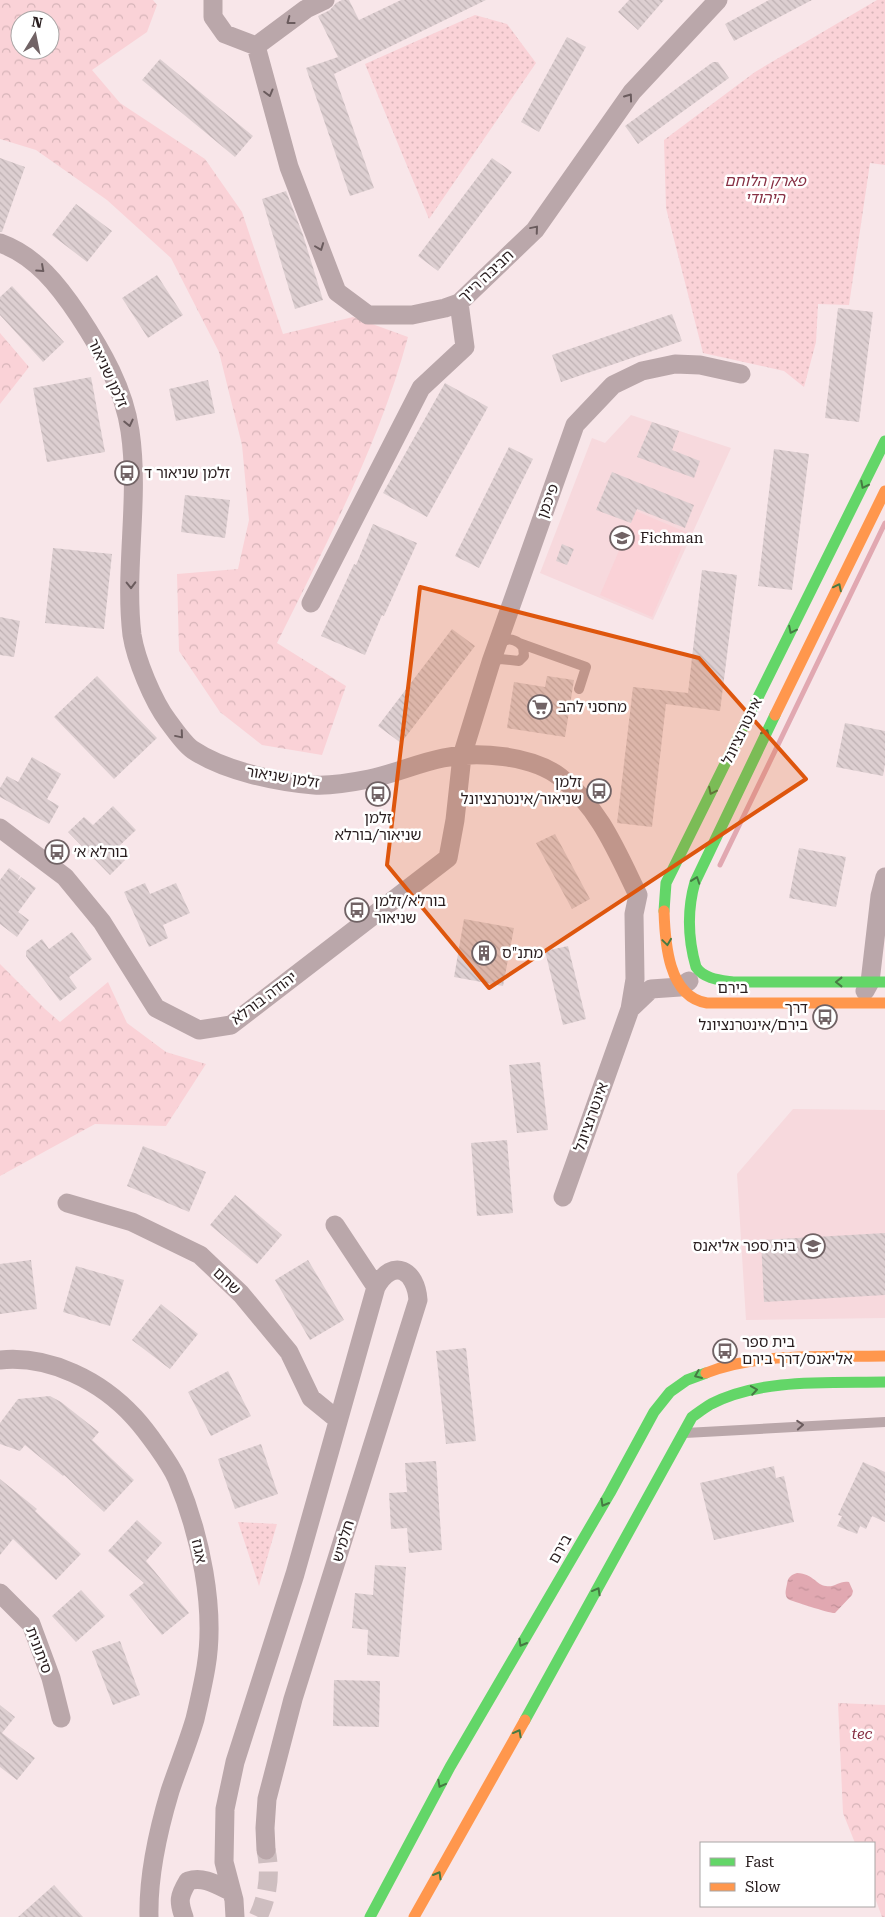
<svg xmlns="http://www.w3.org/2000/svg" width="885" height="1917" font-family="'Roboto Serif','Noto Sans Hebrew',serif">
<defs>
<pattern id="forest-crowns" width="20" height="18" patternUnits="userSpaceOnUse" patternTransform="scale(1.25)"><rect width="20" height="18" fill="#fad2d7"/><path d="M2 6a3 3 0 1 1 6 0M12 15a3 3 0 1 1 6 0" fill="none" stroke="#d6b4b8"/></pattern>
<pattern id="park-dots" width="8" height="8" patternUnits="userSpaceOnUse" patternTransform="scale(1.25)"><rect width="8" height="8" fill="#fad2d7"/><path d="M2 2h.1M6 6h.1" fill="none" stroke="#d6b4b8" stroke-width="1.8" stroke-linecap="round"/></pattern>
<pattern id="water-ripples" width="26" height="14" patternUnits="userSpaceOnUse" patternTransform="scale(1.25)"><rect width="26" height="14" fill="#e1a8b1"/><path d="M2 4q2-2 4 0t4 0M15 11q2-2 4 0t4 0" fill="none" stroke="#c19098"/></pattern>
<pattern id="building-back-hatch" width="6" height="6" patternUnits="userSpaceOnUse" patternTransform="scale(1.25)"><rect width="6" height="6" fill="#ddcfd1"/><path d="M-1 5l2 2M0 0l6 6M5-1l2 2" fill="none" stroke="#beb1b3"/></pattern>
</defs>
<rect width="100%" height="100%" fill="#f8e6e9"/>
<path fill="#f7d9dd" d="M631,415L731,448L653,620L540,573L592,438L605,443Z
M793,1109L885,1110V1318L746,1320L737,1174Z"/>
<path fill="#fad2d7" d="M636,511L688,533L652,617L600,595Z"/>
<path fill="url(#forest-crowns)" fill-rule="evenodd" d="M0,0H153L157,5L147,32L92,70L120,103L205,159L242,212L283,334L353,317L408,337C379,445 326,544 277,643L346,686L322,755L262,745L220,712L179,651L177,574L238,569L249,520L242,445L219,352L171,258L107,200L36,150L0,139ZM20,20H50V50H20Z
M0,333L29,367L0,404Z
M0,964L45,1009L60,1022L108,982L127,1023L166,1052L206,1064L166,1126L95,1124L0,1176Z
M838,1703L885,1705V1917H882L874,1895V1843H855L843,1813Z"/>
<path fill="url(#park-dots)" d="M877,0H885V165L870,163L849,305L818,304L816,342L804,387L784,371L703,353L666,208L664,140L755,72Z
M475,15L507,24L536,63L429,219L365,64Z
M238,1522L277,1524L259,1586Z"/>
<path fill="url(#water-ripples)" d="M797,1573C814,1574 816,1585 826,1586C834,1588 840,1580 849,1582L853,1591L852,1595L835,1613C832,1614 791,1601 788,1599C784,1595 786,1589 787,1584C788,1577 791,1575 797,1573Z"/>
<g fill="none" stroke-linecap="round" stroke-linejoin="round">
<path stroke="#e1a8b1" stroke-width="5" d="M720,865L885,523"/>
</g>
<path fill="url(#building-back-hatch)" d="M342,0H349L359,20L401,0H486L334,74L374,188L350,196L306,68L338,57L318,16L330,10L336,3Z
M629,0H664L638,30L618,12Z
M769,0H812L734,41L725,24Z
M567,37L586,47L539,132L521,122Z
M160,59L253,136L235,157L142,80Z
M713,62H718L729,78L638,144L625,126Z
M0,158L25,167L2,232H0Z
M492,158L512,172L438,271L418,256Z
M286,191L303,235L323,300L295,309L262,199Z
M76,204L112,231L87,262L52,235Z
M157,275L183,315L148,338L122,298Z
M12,286L64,342L43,362L0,315V297Z
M838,308L873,312L859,422L825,418Z
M672,314L682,341L561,382L552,355Z
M91,377L105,452L47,462L33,388Z
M208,380L215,413L176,421L169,389Z
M445,383L488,407L427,517L383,493Z
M652,422L679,431L672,450L700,461L694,478L637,457Z
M509,447L533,459L479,568L455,556Z
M774,449L809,454L792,590L758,586Z
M612,472L694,505L685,528L637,509L631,523L596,510Z
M185,495L230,500L225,538L181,532Z
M373,524L417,543L384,616L382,615L365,655L321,636L354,564L356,565Z
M562,544L574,549L567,565L556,561Z
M53,548L112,554L104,629L45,623Z
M702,570L737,575L720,711L666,704L652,827L617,823L633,687L688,693Z
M0,617L20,621L14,657L0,655Z
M452,629L475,646L401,743L378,726Z
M97,676L157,738L114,779L54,717Z
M547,676L574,680L565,737L507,728L514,682L545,687Z
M845,723L885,731V764L883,776L836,767Z
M32,757L61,774L47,799L59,806L49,824L0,797V788L7,776L18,782Z
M113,806L136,830L115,850L125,860L110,875L68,832L84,817L93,825Z
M555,834L590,899L572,909L536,843Z
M799,848L846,857L836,907L789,898Z
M9,868L20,876L17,882L21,877L36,888L18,912L29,920L17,937L0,924V880Z
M145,883L150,894L176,883L190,913L163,925L168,938L149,947L124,892Z
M464,919L514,928L503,986L454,977Z
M72,932L92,959L69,977L77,988L60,1001L26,956V951L42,939L49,949Z
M568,946L586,1019L563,1025L545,951Z
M540,1062L548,1130L517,1133L509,1065Z
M507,1140L513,1213L477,1216L471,1143Z
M143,1146L206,1172L189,1212L127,1186Z
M235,1195L282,1235L257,1264L210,1225Z
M885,1233V1295L764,1302L761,1240Z
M31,1260L37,1309L0,1314V1264Z
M308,1260L344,1320L310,1340L275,1280Z
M76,1266L124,1280L110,1326L63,1312Z
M161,1304L198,1334L170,1369L132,1340Z
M466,1348L476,1441L446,1444L436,1351Z
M228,1371L251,1416L211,1436L188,1392Z
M50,1396L61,1402L99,1432L92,1440L134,1480L104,1512L64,1475L63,1476L25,1445L20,1451L0,1444V1423L18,1399Z
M261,1444L278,1494L235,1509L218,1459Z
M436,1461L442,1550L409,1553L407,1528L391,1529L389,1493L407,1492L405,1463Z
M863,1462L885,1472V1522L872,1516L866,1529L860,1526L857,1534L837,1526L842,1516L838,1515Z
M774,1466L776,1478L784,1476L794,1522L714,1540L700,1483Z
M0,1479L37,1509L35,1511L81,1554L56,1580L13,1539L0,1555Z
M137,1520L162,1543L146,1561L189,1613L162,1635L129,1595L144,1583L108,1551Z
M375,1565L406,1567L399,1657L367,1655L368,1630L352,1628L355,1593L373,1595Z
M81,1590L105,1616L76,1642L52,1616Z
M120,1641L140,1695L113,1705L92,1651Z
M334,1680L380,1681L379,1727L333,1726Z
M0,1705L15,1717L2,1733L35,1758L17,1780L0,1767Z
M54,1885L83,1917H18Z"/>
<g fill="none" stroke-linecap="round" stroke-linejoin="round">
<path stroke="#cebec0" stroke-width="19" stroke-dasharray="19 9" stroke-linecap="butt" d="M258,1917C268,1896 271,1873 266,1850"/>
<path stroke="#baa7aa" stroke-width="10" d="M497,645C506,639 511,637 519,643L586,667L579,689
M491,662L500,659L519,661L524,656L523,647L519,643
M685,1433L885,1422"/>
<path stroke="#baa7aa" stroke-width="19" d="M213,0V17L225,34L256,46
M256,46L289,167L337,292L368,315H412L445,308L459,303L535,230L632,92L718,0
M256,46L306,9L325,0
M0,243C36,256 59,286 79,316C102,351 124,389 130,431C140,498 124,569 132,635C136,660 153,701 168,721C175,730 184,744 193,750C224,771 277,782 314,785C330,786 354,782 369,779C394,774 418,763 443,758C478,751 531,755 560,777C599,807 617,852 638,895
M311,603L421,388L465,347L459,303
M0,828L65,877L102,922L156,1008L199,1030L231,1025L448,858L455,820L462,756L491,662L575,425L613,385L642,371L675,364L700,365L741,374
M865,991L870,982L880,896L885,877
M630,1009L651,989L680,987L689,981
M563,1197L630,1009L635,979L634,914L638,895
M67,1203L132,1222L200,1255L241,1294L289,1352L311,1398L338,1420
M335,1225L376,1287
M0,1360C50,1355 101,1381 134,1417C146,1430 170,1463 177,1479C200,1534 216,1608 206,1667C203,1685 199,1702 195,1719C188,1743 178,1767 170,1791C158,1831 148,1875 149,1917
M0,1593L31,1624L51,1678L61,1718
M184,1917C178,1901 179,1896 188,1881C204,1876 217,1885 232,1892
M235,1917L234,1900L224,1862L225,1809L235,1762L295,1574L376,1287C393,1257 416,1270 418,1300L293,1699L267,1799L265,1828L266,1850"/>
<path stroke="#63d668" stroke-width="11" d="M775,715L695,882C687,910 688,939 696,967C704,979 720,980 733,982H885
M664,911L666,883L885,441
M525,1720L692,1417C698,1413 704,1408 711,1404C761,1378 830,1383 885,1382
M370,1917L450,1767L610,1493L654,1412L670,1392L687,1380L706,1373"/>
<path stroke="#ff974d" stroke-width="11" d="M775,715L885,491
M664,911C665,942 668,997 707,1003H885
M706,1373C757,1352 830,1357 885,1356
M414,1917L525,1720"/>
</g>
<defs><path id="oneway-chevron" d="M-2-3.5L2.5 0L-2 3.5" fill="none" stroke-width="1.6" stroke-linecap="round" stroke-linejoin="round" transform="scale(1.25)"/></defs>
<g stroke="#6a5b5d">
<use href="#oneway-chevron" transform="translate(290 21) rotate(143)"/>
<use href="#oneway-chevron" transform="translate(269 93) rotate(75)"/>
<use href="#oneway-chevron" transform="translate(629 97) rotate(-54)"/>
<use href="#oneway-chevron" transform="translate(535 229) rotate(-50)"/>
<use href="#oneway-chevron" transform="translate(320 247) rotate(69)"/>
<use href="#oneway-chevron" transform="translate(41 269) rotate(42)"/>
<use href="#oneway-chevron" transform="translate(129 423) rotate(77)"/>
<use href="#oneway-chevron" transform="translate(131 585) rotate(89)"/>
<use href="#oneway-chevron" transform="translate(180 735) rotate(50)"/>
<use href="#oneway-chevron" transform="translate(800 1425) rotate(-4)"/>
</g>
<g stroke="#467a43">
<use href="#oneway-chevron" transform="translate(864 485) rotate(117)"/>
<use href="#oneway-chevron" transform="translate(838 587) rotate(-64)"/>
<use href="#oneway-chevron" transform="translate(792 630) rotate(116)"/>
<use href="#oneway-chevron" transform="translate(766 733) rotate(-64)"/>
<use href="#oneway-chevron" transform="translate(712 791) rotate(116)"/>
<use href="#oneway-chevron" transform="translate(696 880) rotate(-71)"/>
<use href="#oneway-chevron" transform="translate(667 942) rotate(82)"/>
<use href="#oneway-chevron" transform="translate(839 982) rotate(-180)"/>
<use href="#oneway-chevron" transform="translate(698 1375) rotate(157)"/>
<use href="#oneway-chevron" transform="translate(754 1390) rotate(-9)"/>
<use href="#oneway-chevron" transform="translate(604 1503) rotate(120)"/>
<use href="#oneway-chevron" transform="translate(597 1591) rotate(-61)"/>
<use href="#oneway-chevron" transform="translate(522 1643) rotate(120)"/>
<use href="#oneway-chevron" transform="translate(518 1733) rotate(-61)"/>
<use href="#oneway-chevron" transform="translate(441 1784) rotate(118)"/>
<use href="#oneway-chevron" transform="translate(438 1875) rotate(-60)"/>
</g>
<path fill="#de560d" fill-opacity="0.2" stroke="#de560d" stroke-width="4" stroke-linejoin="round" d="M420,587L699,658L806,779L489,988L387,865Z"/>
<defs>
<g id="bus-ring" transform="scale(1.25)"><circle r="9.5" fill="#fff" stroke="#716365" stroke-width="1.5"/><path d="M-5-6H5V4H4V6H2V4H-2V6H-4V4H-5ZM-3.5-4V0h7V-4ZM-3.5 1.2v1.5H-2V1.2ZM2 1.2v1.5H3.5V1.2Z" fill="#716365"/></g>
<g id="school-ring" transform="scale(1.25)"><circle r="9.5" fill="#fff" stroke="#716365" stroke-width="1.5"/><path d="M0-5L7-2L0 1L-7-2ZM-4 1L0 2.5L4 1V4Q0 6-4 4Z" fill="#716365"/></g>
<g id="supermarket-ring" transform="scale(1.25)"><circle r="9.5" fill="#fff" stroke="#716365" stroke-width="1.5"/><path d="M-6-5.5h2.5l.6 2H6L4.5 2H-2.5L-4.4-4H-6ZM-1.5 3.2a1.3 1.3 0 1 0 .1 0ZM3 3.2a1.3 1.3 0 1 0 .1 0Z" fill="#716365"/></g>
<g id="building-ring" transform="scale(1.25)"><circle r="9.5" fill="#fff" stroke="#716365" stroke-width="1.5"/><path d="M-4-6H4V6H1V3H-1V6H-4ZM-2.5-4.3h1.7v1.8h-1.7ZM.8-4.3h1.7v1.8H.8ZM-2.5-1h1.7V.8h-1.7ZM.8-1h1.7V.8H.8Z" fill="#716365"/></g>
</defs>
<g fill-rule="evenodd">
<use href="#bus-ring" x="127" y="473"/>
<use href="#school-ring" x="622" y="538"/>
<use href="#supermarket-ring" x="540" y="707"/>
<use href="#bus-ring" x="599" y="791"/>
<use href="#bus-ring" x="378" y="794"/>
<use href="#bus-ring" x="57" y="852"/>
<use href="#bus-ring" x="357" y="910"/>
<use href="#building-ring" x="484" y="953"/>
<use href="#bus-ring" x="825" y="1017"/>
<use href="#school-ring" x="813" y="1246"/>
<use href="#bus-ring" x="725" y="1351"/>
</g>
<g text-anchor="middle" stroke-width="5" stroke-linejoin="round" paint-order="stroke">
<g font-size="15" font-style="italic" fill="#873044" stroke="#fff">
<text x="765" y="186">פארק הלוחם<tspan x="765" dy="17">היהודי</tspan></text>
<text x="862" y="1739">tec</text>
</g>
<g font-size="15" fill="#281d1e" stroke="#fff">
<text transform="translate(486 276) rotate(-43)" y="5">חביבה רייך</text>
<text transform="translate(108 373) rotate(65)" y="5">זלמן שניאור</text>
<text transform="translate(548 501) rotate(-70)" y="5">פיכמן</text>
<text transform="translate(742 731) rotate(-64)" y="5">אינטרנציונל</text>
<text transform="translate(283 777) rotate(9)" y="5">זלמן שניאור</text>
<text x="733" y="993">בירם</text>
<text transform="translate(264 998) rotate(-37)" y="5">יהודה בורלא</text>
<text transform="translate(591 1117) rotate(-70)" y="5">אינטרנציונל</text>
<text transform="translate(227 1281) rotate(44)" y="5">שחם</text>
<text transform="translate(343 1541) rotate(-73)" y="5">חלמיש</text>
<text transform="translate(560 1549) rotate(-60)" y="5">בירם</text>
<text transform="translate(199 1551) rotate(78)" y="5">אגוז</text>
<text transform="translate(39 1650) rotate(69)" y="5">סיתונית</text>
</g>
<g font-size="15" fill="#281d1e" stroke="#fff" text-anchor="start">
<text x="144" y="478">זלמן שניאור ד</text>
<text x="640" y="543">Fichman</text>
<text x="558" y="712">מחסני להב</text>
<text x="582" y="787" text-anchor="end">זלמן<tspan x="582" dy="17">שניאור/אינטרנציונל</tspan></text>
<text x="378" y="823" text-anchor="middle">זלמן<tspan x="378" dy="17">שניאור/בורלא</tspan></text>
<text x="74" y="857">בורלא א׳</text>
<text x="374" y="906">בורלא/זלמן<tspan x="374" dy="17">שניאור</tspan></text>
<text x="502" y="958">מתנ"ס</text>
<text x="808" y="1013" text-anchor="end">דרך<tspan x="808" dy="17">בירם/אינטרנציונל</tspan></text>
<text x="796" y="1251" text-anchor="end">בית ספר אליאנס</text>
<text x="742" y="1347">בית ספר<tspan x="742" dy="17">אליאנס/דרך בירם</tspan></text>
</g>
</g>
<rect x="700" y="1842" width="175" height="65" fill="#ffffff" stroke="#a9a5a5"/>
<rect x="710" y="1858" width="25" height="8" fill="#63d668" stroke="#a9a5a5"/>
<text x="745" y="1867" font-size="15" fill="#281d1e">Fast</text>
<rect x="710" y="1883" width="25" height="8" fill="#ff974d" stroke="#a9a5a5"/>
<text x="745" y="1892" font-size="15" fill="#281d1e">Slow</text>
<g transform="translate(35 35) rotate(10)"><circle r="24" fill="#ffffff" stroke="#a9a5a5"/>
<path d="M0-4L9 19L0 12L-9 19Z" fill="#716365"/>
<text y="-8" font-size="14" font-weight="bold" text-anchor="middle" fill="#281d1e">N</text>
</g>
</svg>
